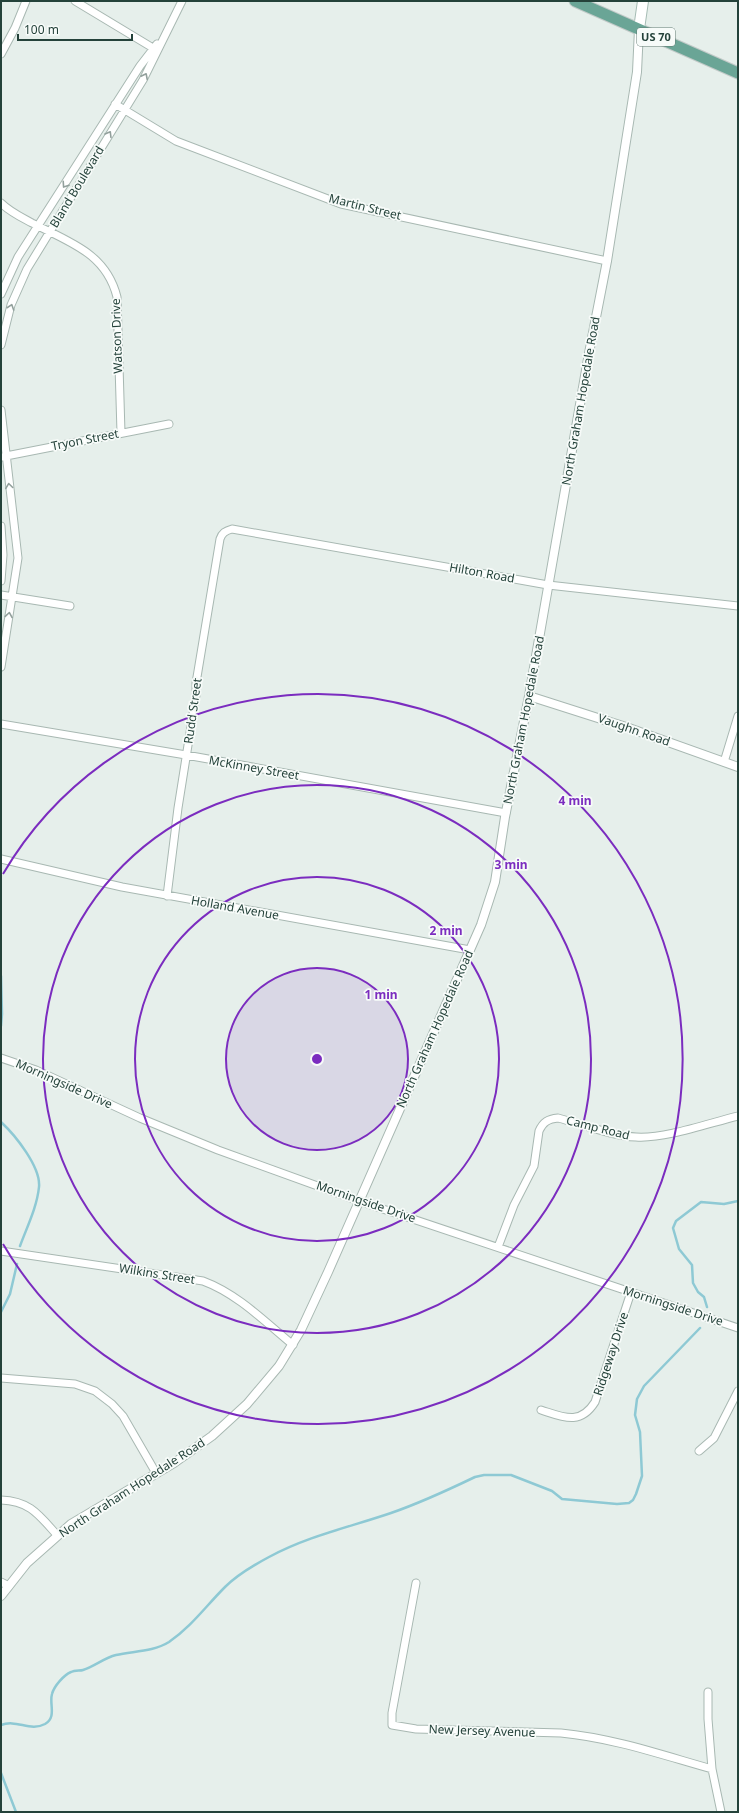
<svg xmlns="http://www.w3.org/2000/svg" width="739" height="1813" font-family="'Noto Sans',sans-serif">
<rect width="100%" height="100%" fill="#e6efeb"/>
<g fill="none" stroke-linecap="round" stroke-linejoin="round">
<path stroke="#8ec9d4" stroke-width="2.5" d="M1,976L2,1014L1,1026
M1,1122C15,1135 41,1167 39,1187C37,1207 27,1227 20,1246
M707,1307L704,1297L698,1292L693,1283L692,1265L679,1249L673,1228L676,1221L701,1202L724,1204L738,1201
M1,1312L10,1294L17,1264
M1,1725C17,1719 30,1732 45,1724C57,1717 49,1704 52,1694C54,1686 64,1675 71,1672C75,1670 80,1671 83,1670C95,1666 104,1658 116,1655C133,1651 153,1652 169,1642C191,1627 206,1606 225,1587C237,1575 254,1565 269,1557C308,1536 350,1527 391,1513C420,1503 448,1490 475,1477L484,1475H511L552,1491L562,1499L617,1504L629,1503L633,1500L636,1494L642,1476L640,1432L635,1415L637,1399L644,1386L700,1328
M1,1773L16,1812"/>
<g stroke="#a8b8b2" stroke-width="9">
<path id="minor" d="M75,1L153,48
M1,54L15,28L26,1
M115,104L176,141L341,204L607,261
M1,203C10,212 21,217 32,223C69,242 106,253 117,297L121,433
M1,294L18,257L140,66L157,44
M1,345L11,305L27,269L143,80L182,1
M1,410L18,558L1,667
M1,457L169,424
M1,526L3,555L1,581
M1,595L70,606
M1,724L186,755L506,813
M724,762L738,716
M1,859L122,887L470,950
M167,896L178,808L196,695V683L220,539C222,533 225,531 232,529L548,585L738,606
M1,1058L36,1070L140,1118L218,1150L359,1201L738,1328
M498,1247L514,1205L534,1166L539,1131C543,1122 548,1119 558,1118C582,1124 612,1136 636,1137C665,1139 709,1123 738,1116
M1,1251L203,1281C238,1294 265,1322 293,1345
M1,1378L75,1384L95,1391L112,1404L123,1416L156,1473
M541,1410C563,1417 580,1426 595,1402L631,1292
M699,1451L714,1438L738,1391
M1,1500C30,1501 39,1515 57,1535
M1,1582L9,1586
M416,1583L392,1713V1725L416,1729L561,1733C613,1738 662,1755 712,1769
M708,1692V1719L712,1769L721,1812"/>
</g>
<g stroke="#a8b8b2" stroke-width="10">
<path id="tertiary" d="M529,696L626,727L738,767
M1,1596L27,1563L71,1524L174,1463L212,1436L247,1404L279,1366L301,1330L328,1272L481,925L495,882L505,817L529,696L589,353L607,261L637,72L639,29"/>
</g>
<g stroke="#a4bbb3" stroke-width="12">
<path id="secondary" d="M639,29L643,1"/>
</g>
<g stroke="#c2cac8" stroke-width="13">
<path id="primary" d="M575,1L738,73"/>
</g>
<use href="#minor" stroke="#fff" stroke-width="7"/>
<use href="#tertiary" stroke="#fff" stroke-width="8"/>
<use href="#secondary" stroke="#fff" stroke-width="10"/>
<use href="#primary" stroke="#6aa596" stroke-width="11"/>
</g>
<defs><path id="oneway-chevron" d="M-2-3.5L2.5 0L-2 3.5" fill="none" stroke-width="1.6" stroke-linecap="round" stroke-linejoin="round"/></defs>
<g stroke="#92a09c">
<use href="#oneway-chevron" transform="translate(145 76) rotate(-63)"/>
<use href="#oneway-chevron" transform="translate(109 134) rotate(-59)"/>
<use href="#oneway-chevron" transform="translate(65 185) rotate(124)"/>
<use href="#oneway-chevron" transform="translate(11 307) rotate(-71)"/>
<use href="#oneway-chevron" transform="translate(9 486) rotate(-98)"/>
<use href="#oneway-chevron" transform="translate(9 615) rotate(-81)"/>
</g>
<circle cx="317" cy="1059" r="91" fill="#7b2cbf" fill-opacity=".12"/>
<g fill="none" stroke="#7b2cbf" stroke-width="2">
<circle cx="317" cy="1059" r="91"/>
<circle cx="317" cy="1059" r="182"/>
<circle cx="317" cy="1059" r="274"/>
<path d="M3 874A365 365 0 1 1 3 1244"/>
</g>
<g text-anchor="middle" stroke-width="3.5" stroke-linejoin="round" paint-order="stroke">
<rect fill="#f7fbf9" stroke="#637a73" stroke-width="1" x="637" y="28" width="38" height="18" rx="3"/>
<g font-size="11" font-weight="bold" fill="#24423a">
<text x="656" y="41">US 70</text>
</g>
<g font-size="12" fill="#24423a" stroke="#f7fbf9">
<text transform="translate(77 187) rotate(-59)" y="4">Bland Boulevard</text>
<text transform="translate(365 207) rotate(14)" y="4">Martin Street</text>
<text transform="translate(117 336) rotate(-92)" y="4">Watson Drive</text>
<text transform="translate(581 401) rotate(-80)" y="4">North Graham Hopedale Road</text>
<text transform="translate(85 440) rotate(-11)" y="4">Tryon Street</text>
<text transform="translate(482 573) rotate(10)" y="4">Hilton Road</text>
<text transform="translate(193 711) rotate(-82)" y="4">Rudd Street</text>
<text transform="translate(524 720) rotate(-79)" y="4">North Graham Hopedale Road</text>
<text transform="translate(634 730) rotate(19)" y="4">Vaughn Road</text>
<text transform="translate(254 768) rotate(10)" y="4">McKinney Street</text>
<text transform="translate(235 908) rotate(10)" y="4">Holland Avenue</text>
<text transform="translate(435 1029) rotate(-66)" y="4">North Graham Hopedale Road</text>
<text transform="translate(64 1084) rotate(24)" y="4">Morningside Drive</text>
<text transform="translate(598 1128) rotate(14)" y="4">Camp Road</text>
<text transform="translate(366 1202) rotate(19)" y="4">Morningside Drive</text>
<text transform="translate(157 1274) rotate(9)" y="4">Wilkins Street</text>
<text transform="translate(673 1306) rotate(18)" y="4">Morningside Drive</text>
<text transform="translate(611 1354) rotate(-72)" y="4">Ridgeway Drive</text>
<text transform="translate(132 1488) rotate(-33)" y="4">North Graham Hopedale Road</text>
<text transform="translate(482 1731) rotate(2)" y="4">New Jersey Avenue</text>
</g>
</g>
<circle cx="317" cy="1059" r="6" fill="#7b2cbf" stroke="#f7fbf9" stroke-width="2"/>
<g font-size="12" text-anchor="middle" font-weight="bold" fill="#7b2cbf" stroke="#f7fbf9" stroke-width="3.5" stroke-linejoin="round" paint-order="stroke">
<text x="575" y="805">4 min</text>
<text x="511" y="869">3 min</text>
<text x="446" y="935">2 min</text>
<text x="381" y="999">1 min</text>
</g>
<rect width="739" height="1813" fill="none" stroke="#24423a" stroke-width="4"/>
<path d="M18 34v6h114v-6" fill="none" stroke="#24423a" stroke-width="2"/>
<text x="24" y="34" font-size="12" fill="#24423a" stroke="#f7fbf9" stroke-width="3" paint-order="stroke">100 m</text>
</svg>
